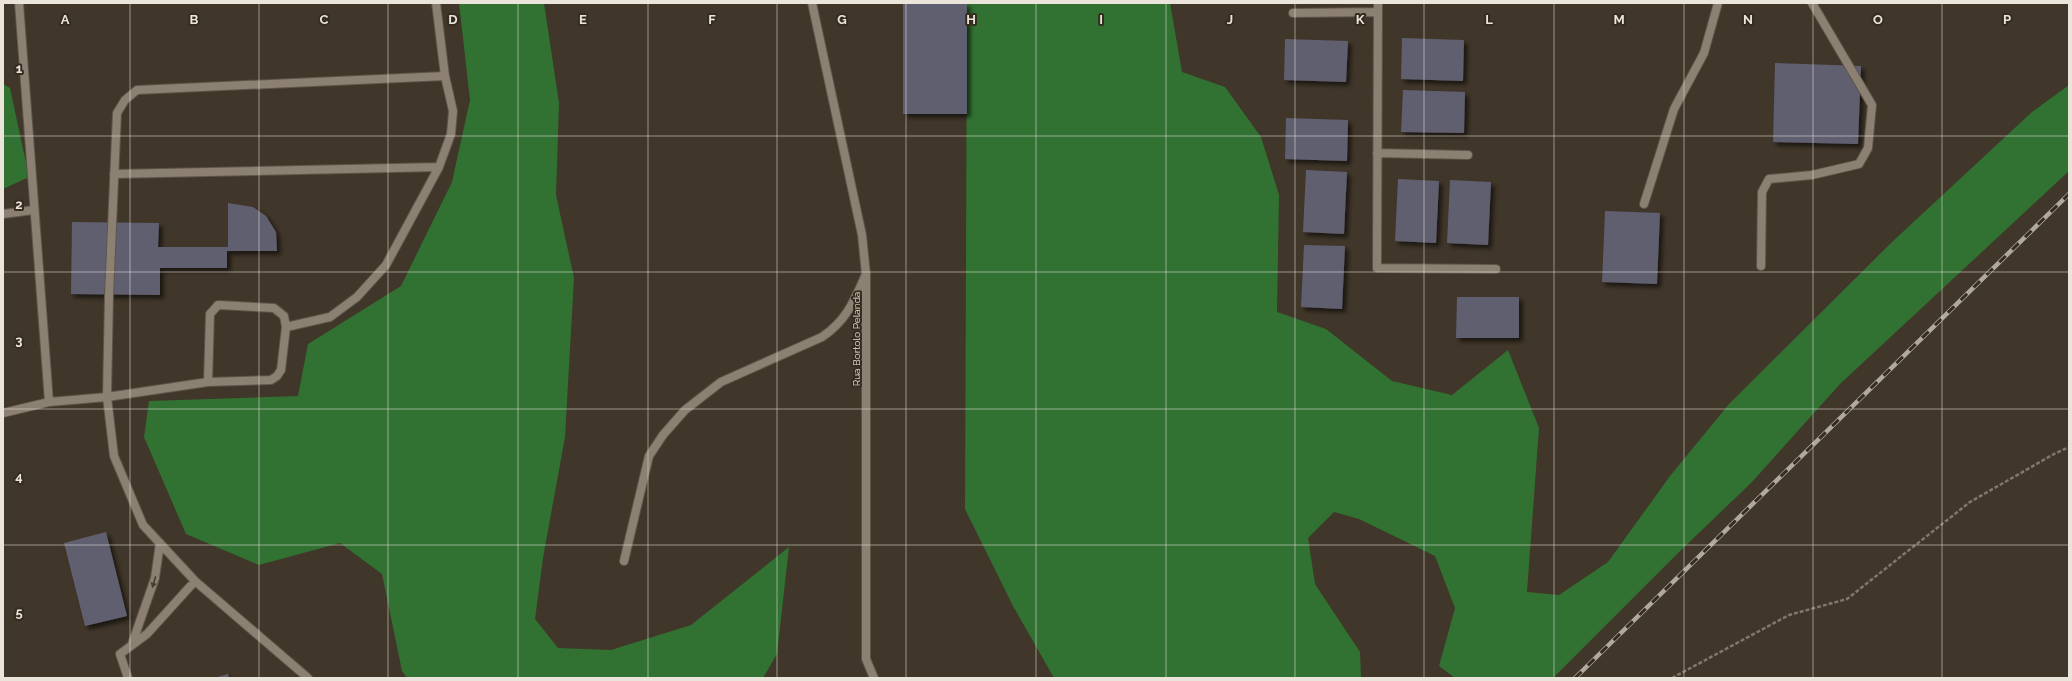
<svg xmlns="http://www.w3.org/2000/svg" width="2072" height="681" font-family="Raleway,sans-serif">
<defs>
<filter id="shadow"><feDropShadow dx="3.5" dy="3.5" stdDeviation="2" flood-color="#0009"/></filter>
</defs>
<rect width="100%" height="100%" fill="#403629"/>
<path fill="#317232" d="M459,3H544L559,103L556,195L574,278L565,437L543,558L535,619L558,648L611,650L691,625L789,547L777,654L763,678H407L402,671L382,574L340,543L259,565L186,534L144,437L149,401L298,396L308,344L401,286L452,182L470,100Z
M967,3H1170L1182,72L1225,87L1261,137L1279,195L1277,312L1326,329L1392,381L1452,395L1508,350L1539,428L1527,592L1559,595L1608,562L1670,476L1729,404L1892,242L2032,112L2069,85V171L1840,384L1752,482L1678,553L1553,678H1455L1439,666L1455,608L1435,556L1359,519L1334,512L1308,538L1315,584L1360,652L1361,678H1054L1013,606L965,509Z
M3,84L10,88L29,177L3,189Z"/>
<path fill="#605f70" filter="url(#shadow)" d="M903,3H967V114H903Z
M1402,38L1464,40L1463,81L1401,79Z
M1285,39L1348,41L1346,82L1284,80Z
M1775,63L1861,66L1858,144L1773,142Z
M1403,90L1465,92L1464,133L1401,132Z
M1286,118L1348,120L1347,161L1285,159Z
M1306,170L1347,172L1344,234L1303,232Z
M1398,179L1439,181L1436,243L1395,241Z
M1450,180L1491,182L1488,245L1447,243Z
M228,203L253,207L266,216L276,232L277,251H227V268H160V295L71,294L72,222L159,223L158,247H228Z
M1605,211L1660,213L1657,284L1602,282Z
M1304,245L1345,246L1342,309L1301,307Z
M1457,297H1519V338H1456Z
M106,532L127,616L85,626L64,543Z
M228,674L229,678H214Z"/>
<g fill="none" stroke-linecap="round" stroke-linejoin="round">
<g stroke="#5d554a" stroke-width="10">
<path id="lane" d="M19,3L49,402
M114,174L439,167
M1644,204L1674,109L1704,53L1718,3
M3,214L34,210
M1761,266L1762,192L1769,179L1812,175L1859,164L1868,148L1872,105L1812,3
M218,305L274,308L284,316L286,327L281,370L277,376L271,380L208,382L210,314Z
M286,327L330,317L357,297L386,265L439,167L451,134L453,111L445,76
M3,413L49,402L107,397L208,382
M624,561L649,456L663,435L685,410L721,382L822,337C847,320 854,301 866,274
M132,644L155,578L160,543
M128,678L120,654L147,634L195,581
M308,678L195,581L143,525L114,456L107,397L109,295L117,113L125,100L137,90L445,76L436,3"/>
</g>
<g stroke="#5d554a" stroke-width="10">
<path id="street" d="M812,3L862,235L866,274V659L874,678
M1378,3L1377,268L1496,269
M1293,13L1378,12
M1377,153L1468,155"/>
</g>
<path stroke="#80786c" stroke-width="2.5" stroke-dasharray="4 2" stroke-linecap="butt" d="M1672,678L1789,615L1847,599L1970,502L2054,454L2069,447"/>
<use href="#lane" stroke="#8b8071" stroke-width="8"/>
<use href="#street" stroke="#8b8071" stroke-width="8"/>
<g stroke="#b0a99f" stroke-width="4.5">
<path id="rail" d="M1575,678L2069,194"/>
</g>
<use href="#rail" stroke="#352c1f" stroke-width="3" stroke-dasharray="9" stroke-linecap="butt"/>
</g>
<defs><path id="oneway-solid" d="M-6-.8H1V-3.2L6.5 0L1 3.2V.8H-6Z"/></defs>
<use fill="#463d2f" href="#oneway-solid" transform="translate(154 582) rotate(106)"/>
<path fill="none" stroke="#eae4db" stroke-width="1" stroke-opacity="0.55" d="M130,3V678M259,3V678M388,3V678M518,3V678M648,3V678M777,3V678M906,3V678M1036,3V678M1166,3V678M1295,3V678M1424,3V678M1554,3V678M1684,3V678M1813,3V678M1942,3V678M3,136H2069M3,272H2069M3,409H2069M3,545H2069"/>
<g text-anchor="middle" stroke-width="4" stroke-linejoin="round" paint-order="stroke">
<g font-size="10" fill="#eae4db" stroke="#352c1f">
<text transform="translate(856 339) rotate(-90)" y="4">Rua Bortolo Pelanda</text>
</g>
</g>
<g font-size="13" text-anchor="middle" font-weight="bold" fill="#eae4db" stroke="#352c1f" stroke-width="4" stroke-linejoin="round" paint-order="stroke">
<text x="65" y="24">A</text>
<text x="194" y="24">B</text>
<text x="324" y="24">C</text>
<text x="453" y="24">D</text>
<text x="583" y="24">E</text>
<text x="712" y="24">F</text>
<text x="842" y="24">G</text>
<text x="971" y="24">H</text>
<text x="1101" y="24">I</text>
<text x="1230" y="24">J</text>
<text x="1360" y="24">K</text>
<text x="1489" y="24">L</text>
<text x="1619" y="24">M</text>
<text x="1748" y="24">N</text>
<text x="1878" y="24">O</text>
<text x="2007" y="24">P</text>
<text x="19" y="73">1</text>
<text x="19" y="209">2</text>
<text x="19" y="345">3</text>
<text x="19" y="481">4</text>
<text x="19" y="617">5</text>
</g>
<rect width="2072" height="681" fill="none" stroke="#eae4db" stroke-width="8"/>
</svg>
